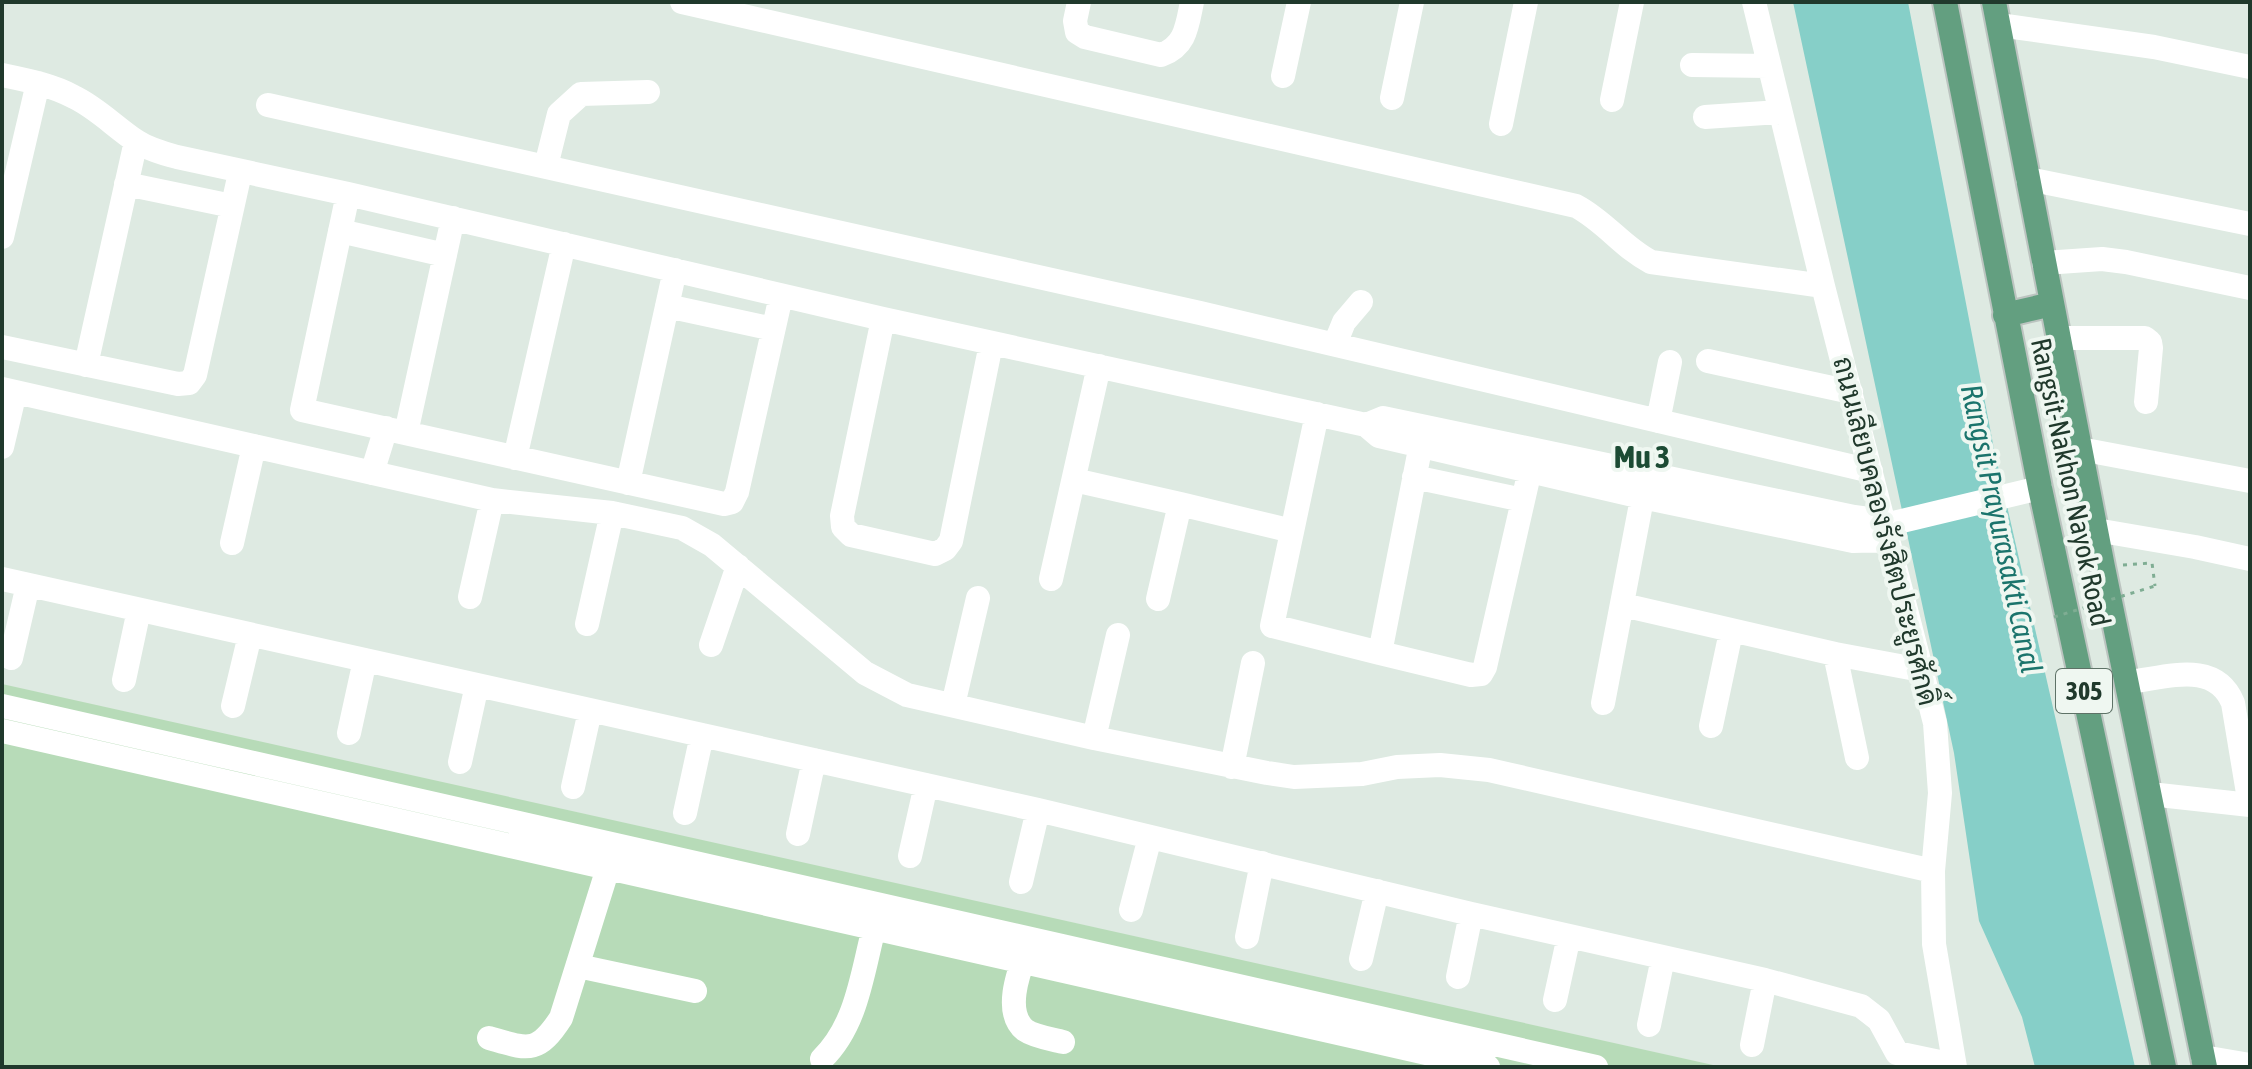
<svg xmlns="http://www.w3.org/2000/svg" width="2252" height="1069" font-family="'Asap Condensed',Sarabun,sans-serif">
<rect width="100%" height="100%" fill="#deeae2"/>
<path fill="#b7dbb8" d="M2,684L1722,1067H2Z"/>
<path fill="#86cfc8" d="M1793,2H1908L1994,449L2135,1067H2035L2022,1017L1979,921L1954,753Z"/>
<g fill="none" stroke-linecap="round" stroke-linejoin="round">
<g stroke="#bcc4c0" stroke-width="28">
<path id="major" d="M1945,2L2040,488L2164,1067
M1994,2L2103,567L2205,1067
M2005,315L2052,304"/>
</g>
<path stroke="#7fad93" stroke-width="3" stroke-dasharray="4 6" stroke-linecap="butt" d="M2123,565L2152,563L2155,586"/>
<path stroke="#fff" stroke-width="24" d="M682,2L1576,206C1606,222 1622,247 1651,262L1823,286
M1079,2L1075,21L1077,32L1085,37L1161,55C1186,46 1187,26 1192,2
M1754,2L1823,286L1935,723L1940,793L1933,871L1934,944L1955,1067
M1999,25L2154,47L2250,67
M1692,65L1769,66
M2,75C26,80 52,85 74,97C97,108 115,127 136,141C148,149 162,153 177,157L348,194L883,319L1366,425L1379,436L1642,497L1853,541L1888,540
M1283,76L1299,2
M1392,98L1412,2
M1612,100L1632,2
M268,105L1200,313L1871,471
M1705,117L1780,112
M1501,124L1526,2
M546,166L559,114L581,94L648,92
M2028,179L2250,224
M126,184L232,206
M348,194L302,410L724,504L732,502L737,492L781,296
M340,231L445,255
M2,237L38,83
M2044,263L2102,259L2126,262L2250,288
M667,306L773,329
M883,319L842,516L843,527L851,535L935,554L945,549L951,541L991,344
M2058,338H2145L2150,342L2151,348L2146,402
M1335,344L1344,322L1361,302
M2,347L178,384L189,383L195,375L240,173
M1708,361L1851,392
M86,365L136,141
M2,389L492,500L612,513L682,528L712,545L865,673L907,695L1094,738L1267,773L1294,777L1362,774L1397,767L1440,765L1489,770L1933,871
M1317,414L1272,626L1380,653
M1658,421L1670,362
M1366,425L1383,418L1854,517L1884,521
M406,433L453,218
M1421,444L1380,653L1471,675L1481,674L1485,667L1530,470
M2,447L15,392
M2080,449L2250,481
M515,458L564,244
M372,473L386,428
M1414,477L1523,500
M1074,480L1180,504
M628,483L675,270
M1885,525L2040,488
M2096,530L2195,547L2250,559
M232,543L254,446
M2,579L1038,810L1471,914L1765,980L1861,1006L1879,1020L1897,1053L1954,1065
M1051,579L1099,366
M470,597L492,500
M1158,599L1180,504L1292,531
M1623,605L1835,654L1857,758
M587,624L612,513
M711,645L738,566
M1835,654L1921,670
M11,658L28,585
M124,680L139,610
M2128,682C2166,678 2215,659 2233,703L2250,805
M1603,703L1645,483
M953,705L978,598
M2,706L1596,1067
M233,706L250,635
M1711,726L1731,632
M2,731L1488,1067
M349,733L365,660
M1094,738L1118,635
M460,762L477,685
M1232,767L1253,663
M573,787L590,711
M2150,794L2250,805
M685,813L702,735
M798,834L814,760
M910,856L926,785
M1021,882L1038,810
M1131,910L1150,837
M1247,937L1262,863
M1027,949C1019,971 1003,1012 1025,1030C1035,1037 1052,1039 1063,1042
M1361,959L1377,891
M578,966L695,991
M1458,977L1471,914
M1555,1000L1569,936
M1649,1025L1663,958
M489,1038C528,1049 537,1055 561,1018L608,868
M1752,1045L1765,980
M2203,1057L2250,1065
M822,1059C857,1025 862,974 874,928"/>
<use href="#major" stroke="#639f80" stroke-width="24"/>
<path stroke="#7fad93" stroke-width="3" stroke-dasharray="4 6" stroke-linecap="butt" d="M2054,617L2155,586"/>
</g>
<g text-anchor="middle" stroke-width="8" stroke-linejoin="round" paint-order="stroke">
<rect fill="#eff7f1" stroke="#5e7267" stroke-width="2" x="2056" y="669" width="56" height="44" rx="6"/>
<g font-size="26" font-weight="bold" fill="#20392c">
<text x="2084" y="700">305</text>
</g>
<g font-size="28" fill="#20392c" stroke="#eff7f1">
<text transform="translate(2071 482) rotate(78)" y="10">Rangsit-Nakhon Nayok Road</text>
<text transform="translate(1886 531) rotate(76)" y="10">ถนนเลียบคลองรังสิตประยูรศักดิ์</text>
</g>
<g font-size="30" font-style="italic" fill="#1b746c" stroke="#eff7f1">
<text transform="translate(2001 529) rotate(78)" y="10">Rangsit Prayurasakti Canal</text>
</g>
<g font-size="32" font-weight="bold" fill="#1c4b34" stroke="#eff7f1">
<text x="1642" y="468">Mu 3</text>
</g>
</g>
<rect width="2252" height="1069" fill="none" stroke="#20392c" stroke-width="8"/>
</svg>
